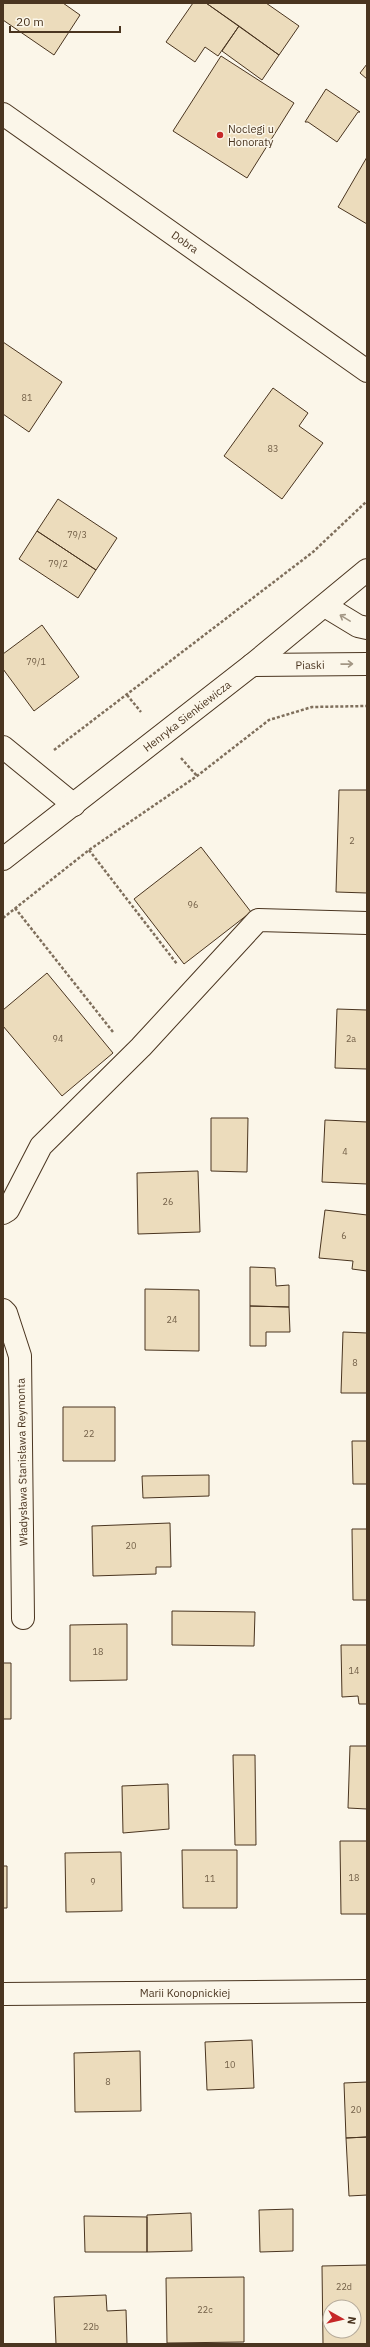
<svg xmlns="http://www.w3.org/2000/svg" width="370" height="2347" font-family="'IBM Plex Sans',sans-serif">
<rect width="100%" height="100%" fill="#fbf6e9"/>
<path fill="#ecdcbc" stroke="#4a3520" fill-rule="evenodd" d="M3,3H63L80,15L54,55L3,20Z
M193,3H206L239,26L218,56L205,47L195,62L166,42Z
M206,3H266L299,26L279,55Z
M239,26L279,55L262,80L222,51Z
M221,56L294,103L247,178L173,131Z
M367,64V79L360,73Z
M326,89L360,112H358L337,142L308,122H305Z
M367,157V224L338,207Z
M3,342L62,382L29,432L3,414Z
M273,388L308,413L299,426L323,443L282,499L224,456Z
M58,499L117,538L96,570L37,531Z
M37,531L96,570L78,598L19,559Z
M42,625L79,677L34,711L3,669V654Z
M339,790H367V893L336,892Z
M201,847L251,912L184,964L134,899Z
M47,973L113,1053L62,1096L3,1026V1010Z
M337,1009L367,1010V1069L335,1068Z
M211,1118H248L247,1172L211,1171Z
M325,1120L367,1122V1184L322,1182Z
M198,1171L200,1232L138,1234L137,1173Z
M325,1210L367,1215V1271L352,1269L353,1261L319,1258Z
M250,1267L275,1268L276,1286L289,1285V1307L250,1306Z
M145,1289L199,1290V1351L145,1350Z
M250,1306L289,1307L290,1332H266V1346H250Z
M343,1332L367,1333V1393H341Z
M63,1407H115V1461H63Z
M352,1441H367V1484H353Z
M209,1475V1496L143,1498L142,1476Z
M170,1523L171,1567H156V1574L93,1576L92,1526Z
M352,1529H367V1600H353Z
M172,1611L255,1612L254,1646L172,1645Z
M127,1624V1680L70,1681V1625Z
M341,1645H367V1704H359L358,1696L342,1697Z
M3,1663H11V1719H3Z
M350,1746H367V1809L348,1808Z
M233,1755H255L256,1845H235Z
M168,1784L169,1829L123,1833L122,1786Z
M340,1841H367V1914H341Z
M182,1850H237V1908H183Z
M121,1852L122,1911L66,1912L65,1853Z
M3,1866H7V1908H3Z
M252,2040L254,2088L207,2090L205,2042Z
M140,2051L141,2111L75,2112L74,2053Z
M367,2082V2137L346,2138L344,2083Z
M367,2137V2195L349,2196L346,2138Z
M293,2209V2251L260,2252L259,2210Z
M191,2213L192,2251L147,2252V2215Z
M84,2216L147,2217V2252H85Z
M367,2265V2344H323L322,2266ZM330,2307H354V2331H330Z
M244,2277V2342L167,2343L166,2278Z
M106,2295L107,2311L126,2310L127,2344H56L54,2297Z"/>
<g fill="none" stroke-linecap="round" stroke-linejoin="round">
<g stroke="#4a3520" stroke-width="24">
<path id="minor" d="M3,114L367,371
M325,606L358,626L367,628
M252,665L367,664
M3,747L74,805
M3,1213L8,1210L41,1146L141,1047L258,920L367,923
M3,1310L6,1313L20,1356L23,1618
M3,1994L367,1991"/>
</g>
<g stroke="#4a3520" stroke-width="24">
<path id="major" d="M3,859L252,665L367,570"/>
</g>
<path stroke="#7f6f5c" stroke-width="2.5" stroke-dasharray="3 2" stroke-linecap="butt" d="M127,695L141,712
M54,750L313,552L367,501
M181,758L197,776
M89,850L177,964
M15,908L113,1032
M3,918L89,850L197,776L269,720L312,707L367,706"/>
<use href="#minor" stroke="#fbf6e9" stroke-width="22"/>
<use href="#major" stroke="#fbf6e9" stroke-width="22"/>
</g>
<defs><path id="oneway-shaft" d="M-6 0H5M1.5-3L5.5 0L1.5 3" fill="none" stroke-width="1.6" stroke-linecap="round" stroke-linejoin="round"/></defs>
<g stroke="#a29684">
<use href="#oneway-shaft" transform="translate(345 618) rotate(-149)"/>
<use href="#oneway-shaft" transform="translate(347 664) rotate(-1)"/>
</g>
<circle fill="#c62828" stroke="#fbf6e9" stroke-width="1.5" cx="220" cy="135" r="4"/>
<g text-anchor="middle" stroke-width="3" stroke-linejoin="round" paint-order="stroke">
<g font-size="9" fill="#725f47">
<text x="27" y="401">81</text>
<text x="273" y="452">83</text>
<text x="77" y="538">79/3</text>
<text x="58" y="567">79/2</text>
<text x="36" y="665">79/1</text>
<text x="352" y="844">2</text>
<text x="193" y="908">96</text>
<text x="58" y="1042">94</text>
<text x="351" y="1042">2a</text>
<text x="345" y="1155">4</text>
<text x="168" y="1205">26</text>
<text x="344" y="1239">6</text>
<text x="172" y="1323">24</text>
<text x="355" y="1366">8</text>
<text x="89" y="1437">22</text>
<text x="131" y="1549">20</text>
<text x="98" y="1655">18</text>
<text x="354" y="1674">14</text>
<text x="354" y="1881">18</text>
<text x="210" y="1882">11</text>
<text x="93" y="1885">9</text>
<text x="230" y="2068">10</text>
<text x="108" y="2085">8</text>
<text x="356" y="2113">20</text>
<text x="344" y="2290">22d</text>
<text x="205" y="2313">22c</text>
<text x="91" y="2330">22b</text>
</g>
<g font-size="11" fill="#4a3520" stroke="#fbf6e9" text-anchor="start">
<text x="228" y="133">Noclegi u<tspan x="228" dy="13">Honoraty</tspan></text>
</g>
<g font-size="11" fill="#4a3520" stroke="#fbf6e9">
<text transform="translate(185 242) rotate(35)" y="4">Dobra</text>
<text transform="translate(310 665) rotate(-1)" y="4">Piaski</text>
<text transform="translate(187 716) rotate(-38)" y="4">Henryka Sienkiewicza</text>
<text transform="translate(22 1462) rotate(-91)" y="4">Władysława Stanisława Reymonta</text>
<text x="185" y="1997">Marii Konopnickiej</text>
</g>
</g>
<rect width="370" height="2347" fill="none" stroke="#4a3520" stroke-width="8"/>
<g transform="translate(342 2319) rotate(98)"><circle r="19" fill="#fbf6e9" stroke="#b4a999"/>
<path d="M0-3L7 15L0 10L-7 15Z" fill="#c62828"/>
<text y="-6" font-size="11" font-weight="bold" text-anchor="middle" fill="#4a3520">N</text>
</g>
<path d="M10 26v6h110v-6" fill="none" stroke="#4a3520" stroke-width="2"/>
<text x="16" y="26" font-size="12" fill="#4a3520" stroke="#fbf6e9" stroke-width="3" paint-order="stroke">20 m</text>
</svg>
